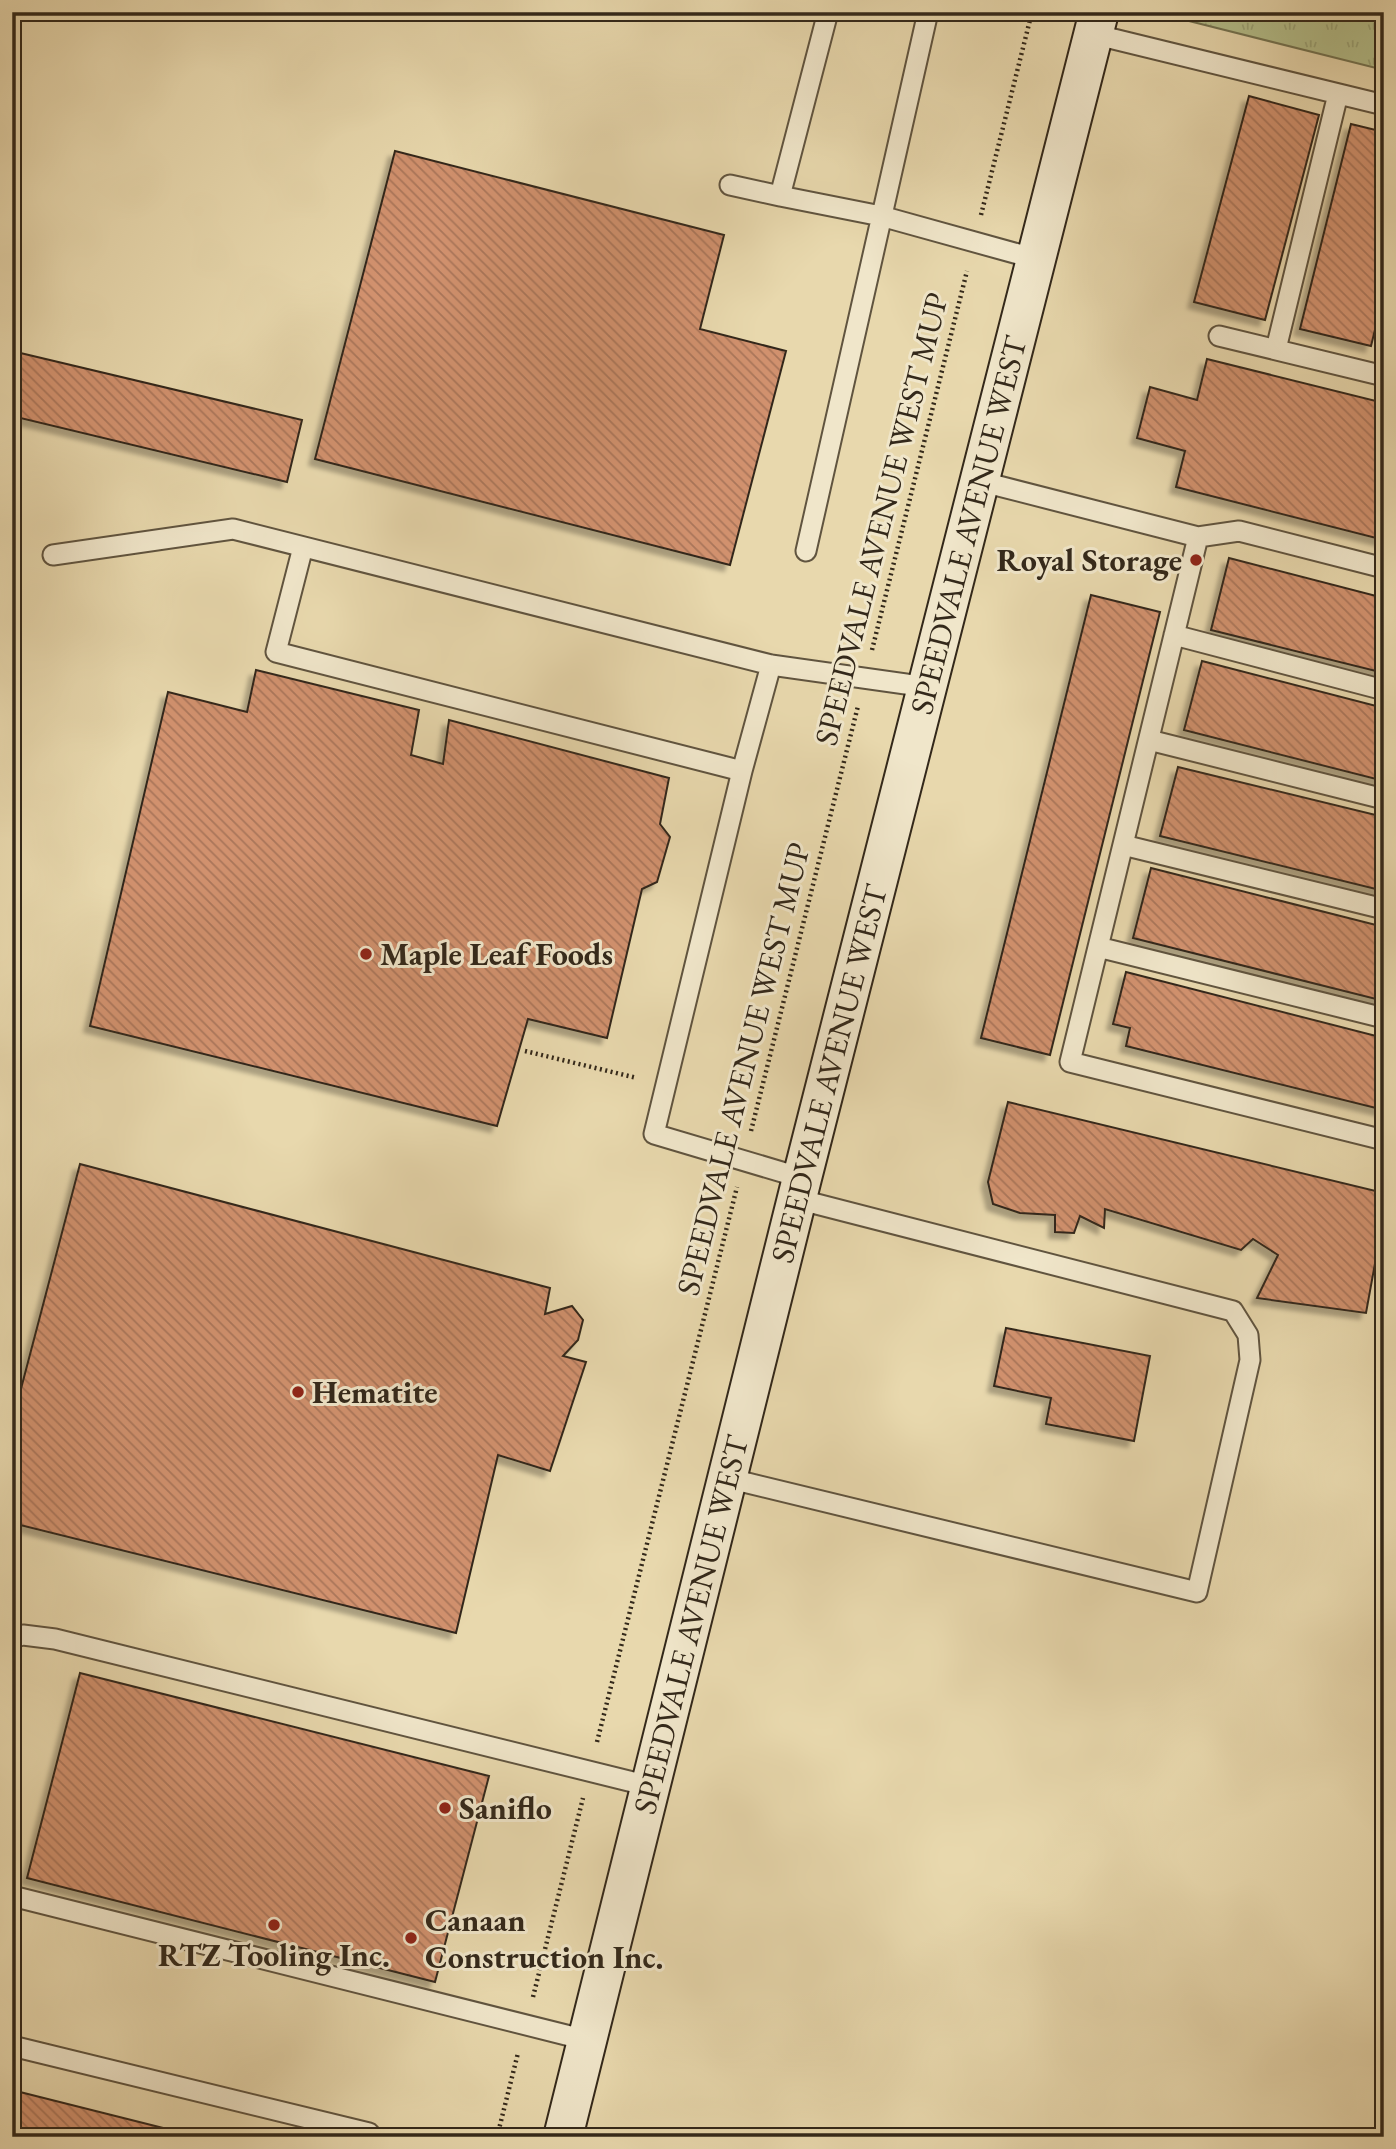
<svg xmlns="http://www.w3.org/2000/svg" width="1396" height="2149" font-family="'EB Garamond',serif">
<defs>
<pattern id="grass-tufts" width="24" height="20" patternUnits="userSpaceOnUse" patternTransform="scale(1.75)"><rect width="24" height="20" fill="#b4bf8b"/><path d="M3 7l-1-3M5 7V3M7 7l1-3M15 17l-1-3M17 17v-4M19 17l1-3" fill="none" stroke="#9ba477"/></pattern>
<pattern id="building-back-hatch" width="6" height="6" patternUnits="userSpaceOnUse" patternTransform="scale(1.75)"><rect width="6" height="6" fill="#d1916e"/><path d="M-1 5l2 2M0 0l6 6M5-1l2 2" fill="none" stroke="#aa765a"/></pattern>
<filter id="shadow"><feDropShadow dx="-6" dy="6" stdDeviation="2" flood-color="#0004"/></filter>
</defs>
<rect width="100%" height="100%" fill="#e8d8ad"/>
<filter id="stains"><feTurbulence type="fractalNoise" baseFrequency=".00286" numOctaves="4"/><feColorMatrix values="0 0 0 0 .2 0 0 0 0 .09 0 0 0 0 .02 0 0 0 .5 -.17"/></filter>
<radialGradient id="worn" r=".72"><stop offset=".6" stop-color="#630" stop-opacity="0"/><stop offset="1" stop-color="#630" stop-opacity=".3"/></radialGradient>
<path fill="url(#grass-tufts)" stroke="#747452" stroke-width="2" d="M1178,12H1384V70L1177,18Z"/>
<path fill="url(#building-back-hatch)" stroke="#33281a" stroke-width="2" filter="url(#shadow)" d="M1249,96L1319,115L1265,320L1194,302Z
M1351,124L1384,132V293L1371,346L1300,329Z
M395,151L724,235L700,329L786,351L730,565L315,459Z
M12,351L302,420L287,482L12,416Z
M1207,359L1384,403V540L1176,487L1185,451L1137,438L1150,387L1197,400Z
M1229,558L1384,598V673L1211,630Z
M1091,595L1160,612L1050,1055L981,1038Z
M1202,661L1384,708V781L1184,730Z
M256,670L419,710L411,755L443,764L449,720L669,778L660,824L670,837L657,882L642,889L607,1038L528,1019L497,1126L90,1026L168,692L247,712Z
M1178,767L1384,817V891L1160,836Z
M1151,868L1384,927V1001L1133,938Z
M1126,972L1384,1038V1110L1126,1046L1130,1028L1113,1024Z
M1008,1102L1384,1193V1214L1366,1313L1257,1298L1278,1255L1253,1239L1241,1250L1105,1209L1104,1228L1080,1216L1074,1233L1055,1232V1215L1020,1213L993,1204L988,1182Z
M80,1164L550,1288L545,1314L572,1306L583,1320L578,1340L563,1356L586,1362L550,1471L498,1455L456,1633L12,1523V1423Z
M1006,1328L1150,1356L1134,1441L1046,1424L1051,1398L994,1386Z
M80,1673L489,1776L435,1982L27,1878Z
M12,2090L199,2137H12Z"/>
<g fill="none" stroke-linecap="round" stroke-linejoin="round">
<g stroke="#60543f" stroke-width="23">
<path id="service" d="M828,12L780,196L881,216L1036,259
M1093,34L1384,105
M730,185L780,196
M1219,336L1384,376
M1276,349L1338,94
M979,481L1198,537L1239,531L1384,568
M1198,537L1070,1062L1384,1140
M303,547L276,652L742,771L771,665
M806,551L928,12
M53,555L233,529L771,665L927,687
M1174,635L1384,690
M1149,740L1384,799
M742,771L654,1134L802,1178
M1123,845L1384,909
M1098,947L1384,1018
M727,1478L1197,1592L1250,1360L1248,1335L1233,1311L797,1199
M12,1638L23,1635L55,1639L649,1786
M12,1896L586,2040
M12,2046L369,2133L372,2137"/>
</g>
<g stroke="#33281a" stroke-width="42">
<g id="secondary">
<path id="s1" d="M563,2137L802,1178L1099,12"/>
</g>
</g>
<path stroke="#33281a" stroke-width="4.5" stroke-dasharray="2 3.5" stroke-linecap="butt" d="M981,215L1032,12
M872,650L967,271
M525,1051L637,1078
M751,1131L858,706
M597,1742L737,1187
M533,1997L583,1798
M497,2137L518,2053"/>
<use href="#service" stroke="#f0e6ca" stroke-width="19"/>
<use href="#secondary" stroke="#f0e6ca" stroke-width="38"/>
</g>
<g fill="#8f2418" stroke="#f0e6ca" stroke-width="2.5">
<circle cx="1196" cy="560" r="7"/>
<circle cx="366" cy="954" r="7"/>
<circle cx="298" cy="1392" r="7"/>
<circle cx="445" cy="1808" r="7"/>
<circle cx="274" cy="1925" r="7"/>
<circle cx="411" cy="1938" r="7"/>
</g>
<g text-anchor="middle" stroke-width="6" stroke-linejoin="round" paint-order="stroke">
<g font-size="32" fill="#33281a" stroke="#f0e6ca">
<text transform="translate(881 519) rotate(-76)" y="11">SPEEDVALE AVENUE WEST MUP</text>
<text dy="11" stroke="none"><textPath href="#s1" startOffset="1662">SPEEDVALE AVENUE WEST</textPath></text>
<text transform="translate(743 1069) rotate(-76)" y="11">SPEEDVALE AVENUE WEST MUP</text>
<text dy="11" stroke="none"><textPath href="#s1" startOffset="1096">SPEEDVALE AVENUE WEST</textPath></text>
<text dy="11" stroke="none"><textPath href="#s1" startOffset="528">SPEEDVALE AVENUE WEST</textPath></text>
</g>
<g font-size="32" font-weight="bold" fill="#33281a" stroke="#f0e6ca" text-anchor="start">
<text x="1182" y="571" text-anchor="end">Royal Storage</text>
<text x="380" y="965">Maple Leaf Foods</text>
<text x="312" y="1403">Hematite</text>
<text x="459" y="1819">Saniflo</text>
<text x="425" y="1931">Canaan<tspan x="425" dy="37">Construction Inc.</tspan></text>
<text x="274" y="1966" text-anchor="middle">RTZ Tooling Inc.</text>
</g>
</g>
<rect width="1396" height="2149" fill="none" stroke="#e8d8ad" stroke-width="42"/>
<rect x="14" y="14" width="1368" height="2121" fill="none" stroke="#33281a" stroke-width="3.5"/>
<rect x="21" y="21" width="1354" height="2107" fill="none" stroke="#33281a" stroke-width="2"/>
<rect width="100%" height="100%" filter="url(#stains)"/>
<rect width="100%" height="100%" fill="url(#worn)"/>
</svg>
